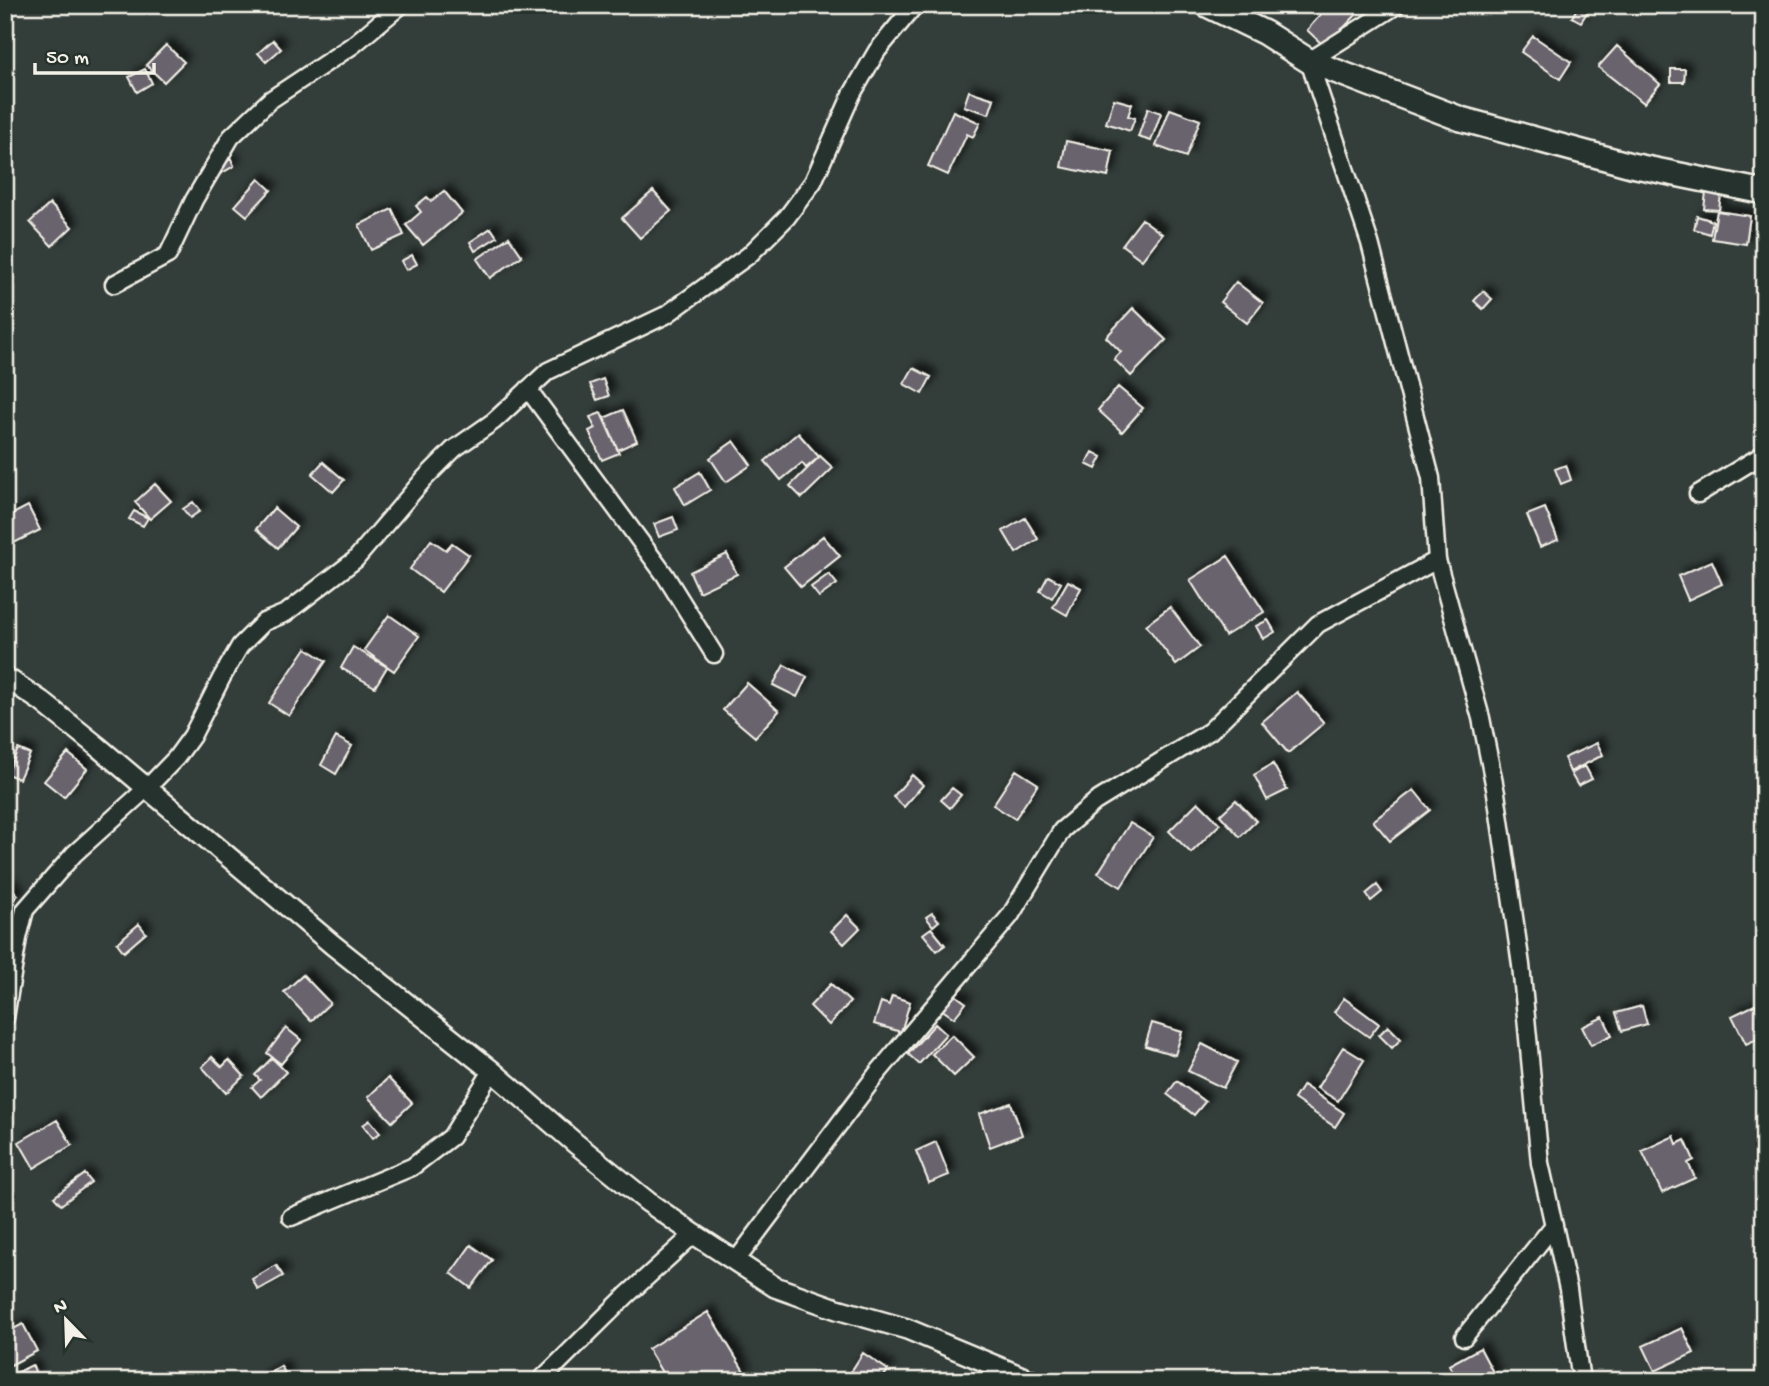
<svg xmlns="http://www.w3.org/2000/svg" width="1769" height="1386" font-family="'Gochi Hand',sans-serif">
<defs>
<filter id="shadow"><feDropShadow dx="6" dy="-6" stdDeviation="3.5" flood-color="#0009"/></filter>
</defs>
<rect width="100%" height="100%" fill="#333d3a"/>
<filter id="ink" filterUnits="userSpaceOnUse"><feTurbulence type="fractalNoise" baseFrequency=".0143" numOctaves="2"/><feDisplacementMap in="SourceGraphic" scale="14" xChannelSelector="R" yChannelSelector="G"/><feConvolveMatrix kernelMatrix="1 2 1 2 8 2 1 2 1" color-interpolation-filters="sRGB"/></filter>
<g filter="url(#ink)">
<path fill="#69646e" stroke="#f4f1e8" stroke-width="2" filter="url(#shadow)" d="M1329,5H1352L1359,12L1325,47L1307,30Z
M1579,5L1589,9L1581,22L1572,17Z
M1533,36L1571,62L1560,79L1521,52Z
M273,40L281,49L266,62L258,53Z
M166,45L184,62L164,82L146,65Z
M1617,46L1660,84L1644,103L1598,67Z
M145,69L152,83L137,92L129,77Z
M1671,69H1685L1684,82H1671Z
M969,91L994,99L989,114L964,106Z
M1114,99L1132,104L1128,116L1135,118L1130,131L1106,123Z
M1148,108L1161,113L1151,141L1138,137Z
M1170,109L1200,120L1186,157L1156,146Z
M953,111L980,123L973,137L967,134L948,175L928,166Z
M1066,141L1113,151L1108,177L1061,167Z
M231,159L234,166L220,174L217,167Z
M259,179L271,190L247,216L235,206Z
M444,191L462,213L423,245L406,225L421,212L416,206L427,197L431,201Z
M653,191L671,211L640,238L622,218Z
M1706,192L1721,194L1719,210L1704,209Z
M50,204L72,227L52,246L30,222Z
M392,209L404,235L371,250L359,225Z
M1717,211L1750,216L1746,244L1712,239Z
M1697,216L1713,221L1710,234L1694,229Z
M1142,219L1162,234L1142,260L1122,245Z
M491,228L497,237L475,251L470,242Z
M509,237L522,256L490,278L477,259Z
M412,255L417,264L406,270L401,261Z
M1236,282L1263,303L1247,323L1220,302Z
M1483,291L1492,299L1483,309L1474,301Z
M1133,308L1166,340L1131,376L1114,359L1121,352L1106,337Z
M913,368L931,377L922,394L904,384Z
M603,379L609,396L597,400L590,384Z
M1118,387L1143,408L1122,432L1098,410Z
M623,410L637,441L618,450L604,418Z
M601,413L619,453L602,460L589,431L595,428L590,417Z
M798,433L819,457L806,468L802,463L781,480L765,461Z
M734,441L751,465L726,482L710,458Z
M1093,452L1102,457L1096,469L1086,464Z
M820,456L833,468L802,498L790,486Z
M323,462L344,480L333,492L312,474Z
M1566,465L1571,480L1561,484L1555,469Z
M700,472L710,490L685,505L675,487Z
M155,484L171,501L150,519L135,502Z
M193,502L200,511L190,518L183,509Z
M28,506L40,530L10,545L5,535V518Z
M274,508L296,527L278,548L256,529Z
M1545,508L1558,540L1540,547L1527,515Z
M134,511L148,518L143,526L129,519Z
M673,517L678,530L659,537L654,524Z
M1025,518L1038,539L1016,553L1003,531Z
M823,536L840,556L801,587L784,567Z
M431,540L446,550L452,543L469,555L441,592L410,569Z
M727,554L737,574L699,592L690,572Z
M1228,556L1264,612L1225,636L1190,580Z
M1712,561L1722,584L1688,600L1678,576Z
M829,574L837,584L819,597L811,587Z
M1048,576L1061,583L1052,598L1040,591Z
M1068,581L1081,588L1067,615L1053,607Z
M1170,607L1200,647L1176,665L1146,625Z
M389,615L419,636L394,671L364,650Z
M1268,620L1275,632L1263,639L1256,626Z
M353,647L387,667L375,687L341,668Z
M306,648L326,661L289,716L269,703Z
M784,665L807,677L797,697L773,685Z
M747,683L779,711L755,737L723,710Z
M1297,692L1324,723L1288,753L1262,722Z
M336,737L352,746L336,774L321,765Z
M1597,743L1603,755L1570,772L1564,758Z
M18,749L30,754L19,779L7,774Z
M68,753L87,769L64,797L44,781Z
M1273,764L1287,790L1267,800L1254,775Z
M1585,766L1592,779L1578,786L1571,774Z
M1016,770L1038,784L1015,819L993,805Z
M912,775L923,785L904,807L893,797Z
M952,788L961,795L950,808L941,800Z
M1414,790L1430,810L1390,841L1373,821Z
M1236,800L1256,821L1240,837L1220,815Z
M1198,802L1220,824L1191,853L1169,831Z
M1764,805V819L1759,820L1757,806Z
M1130,823L1153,837L1121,887L1098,873Z
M8,885L18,895L11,903L5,897V888Z
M1377,885L1382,892L1371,901L1366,894Z
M932,913L939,921L933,926L926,917Z
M847,915L860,928L844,944L831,931Z
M139,924L146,933L124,952L117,943Z
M931,928L945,945L937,951L923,934Z
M303,975L330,1003L311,1021L284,992Z
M831,984L850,1002L829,1025L810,1006Z
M954,994L966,1003L954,1018L941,1009Z
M892,996L910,1002L901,1032L874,1024L881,1002L889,1005Z
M1344,998L1379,1024L1369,1037L1334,1012Z
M1763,1001L1764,1036L1746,1044L1732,1016Z
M1642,1006L1647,1024L1622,1031L1616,1013Z
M1603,1017L1612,1035L1591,1045L1582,1027Z
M1152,1023L1182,1032L1175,1055L1145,1046Z
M935,1024L946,1034L919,1064L908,1054Z
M1388,1026L1401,1039L1392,1048L1379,1035Z
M286,1028L301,1040L281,1064L267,1053Z
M952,1035L974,1057L954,1076L932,1054Z
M1202,1044L1237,1062L1223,1088L1188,1071Z
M1343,1047L1364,1060L1338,1101L1317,1088Z
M212,1057L222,1067L229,1060L244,1076L226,1093L202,1067Z
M272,1058L286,1072L261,1097L252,1087L260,1080L255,1075Z
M388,1078L412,1103L392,1122L368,1097Z
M1177,1081L1205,1102L1194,1115L1167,1094Z
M1303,1085L1344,1113L1335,1127L1294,1099Z
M1011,1103L1022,1135L990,1147L979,1114Z
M57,1120L72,1145L34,1168L19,1142Z
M370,1120L380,1133L373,1138L363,1125Z
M1674,1136L1677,1144L1685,1140L1694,1160L1688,1163L1695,1178L1662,1193L1642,1151Z
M936,1142L949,1175L929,1183L916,1151Z
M85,1174L91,1182L61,1205L54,1197Z
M471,1245L492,1260L471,1288L451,1273Z
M276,1265L283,1276L258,1290L252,1279Z
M708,1312L745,1373L733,1381H667L648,1349Z
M23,1324L37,1351L5,1368V1333Z
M1682,1328L1694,1353L1655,1371L1643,1346Z
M1480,1348L1495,1376L1486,1381H1458L1449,1365Z
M863,1353L888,1370L881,1381H845Z
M32,1365L37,1376L27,1381H12L10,1376Z
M281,1366L289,1381H255Z"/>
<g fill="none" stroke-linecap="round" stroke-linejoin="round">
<g stroke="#f4f1e8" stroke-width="21">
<path id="minor" d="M1397,5L1309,61L1370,243L1396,343L1431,478L1437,560L1481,718L1496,793L1521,965L1540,1163L1568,1289L1581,1381
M114,284L168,255L194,200L231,137L270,100L353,45L401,5
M528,389L665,575L714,654
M1698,494L1764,454
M5,1018L18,938L25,910L74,854L147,788L176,758L192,736L222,677L240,646L264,622L286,613L355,560L424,479L454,449L494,421L548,371L666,315L749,255L787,217L813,182L852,94L877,51L915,5
M291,1217L412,1167L451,1137L492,1071
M735,1262L876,1075L1010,916L1062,830L1095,802L1210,731L1318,624L1437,560
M1464,1337L1554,1225
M540,1381L627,1295L694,1234"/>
</g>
<g stroke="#f4f1e8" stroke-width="24">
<path id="tertiary" d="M5,677L41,701L97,746L333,945L492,1071L575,1143L648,1202L694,1234L775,1287L837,1309L907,1329L1032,1381"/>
</g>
<g stroke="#f4f1e8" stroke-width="28">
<path id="secondary" d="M1207,5L1265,33L1309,61L1461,119L1631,165L1764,192"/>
</g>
<use href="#minor" stroke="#26332d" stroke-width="16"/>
<use href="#tertiary" stroke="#26332d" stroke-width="19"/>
<use href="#secondary" stroke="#26332d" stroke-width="23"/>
</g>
</g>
<rect width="1769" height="1386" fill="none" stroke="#26332d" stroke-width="28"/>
<rect x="14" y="14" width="1741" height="1358" fill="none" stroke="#f4f1e8" stroke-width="2.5" filter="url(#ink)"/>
<g transform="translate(66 1320) rotate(337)" stroke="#26332d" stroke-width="5" paint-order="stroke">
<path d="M0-5L12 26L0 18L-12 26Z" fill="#f4f1e8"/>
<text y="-10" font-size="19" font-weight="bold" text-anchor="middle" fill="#f4f1e8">N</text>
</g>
<path d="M35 63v10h119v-10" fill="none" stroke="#f4f1e8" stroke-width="3.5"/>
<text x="46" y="63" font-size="21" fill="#f4f1e8" stroke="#26332d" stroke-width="5" paint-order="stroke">50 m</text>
</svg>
